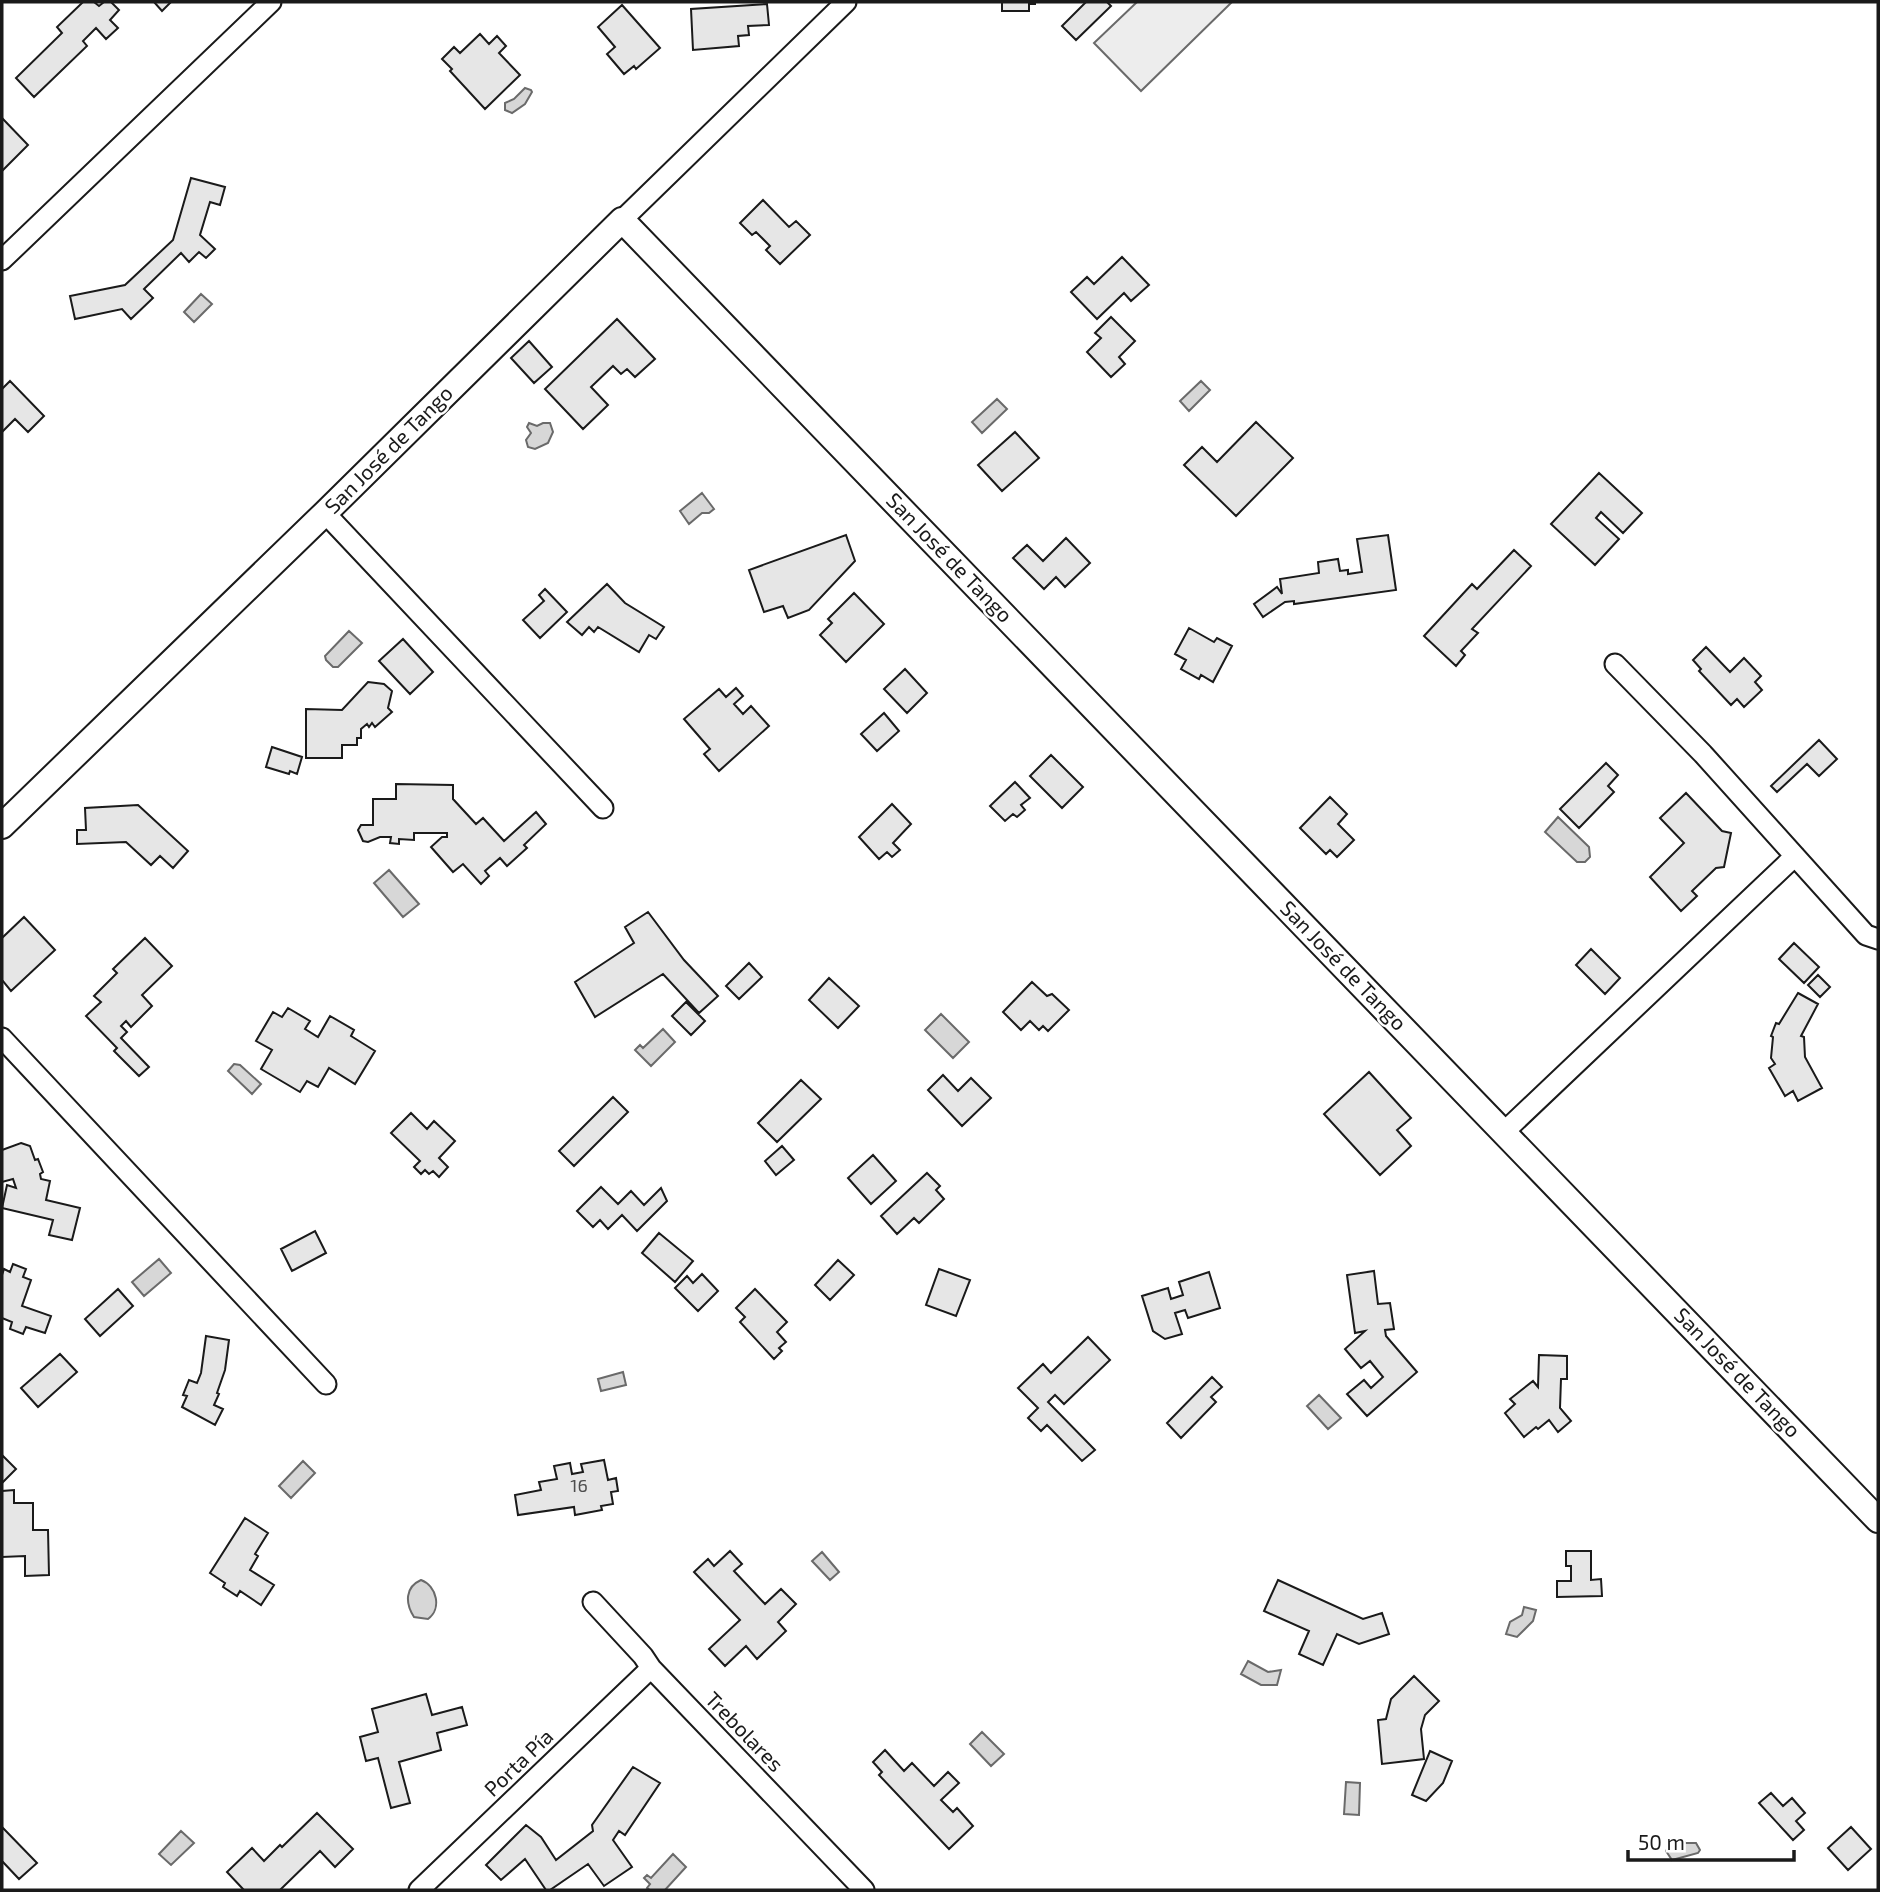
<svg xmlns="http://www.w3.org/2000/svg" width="1880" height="1892" font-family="'Exo 2',sans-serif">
<rect width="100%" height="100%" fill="#fff"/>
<path fill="#ededed" stroke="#6a6a6a" stroke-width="2" d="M1137,2H1232L1141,91L1094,43Z"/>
<path fill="#d7d7d7" stroke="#6a6a6a" stroke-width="2" d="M525,88L531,90L532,92L525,104L512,113L505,110V103L514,99Z
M201,294L212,304L194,322L184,312Z
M1201,381L1210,390L1189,411L1180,401Z
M997,399L1007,409L982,433L972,422Z
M529,423L537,426L543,423H550L553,432L548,443L535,449L528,447L526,440L531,433L527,427Z
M702,493L714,509L709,513H702L689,524L680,511Z
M349,631L362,643L338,667H333L326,660L325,656Z
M1558,817L1589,847L1590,857L1585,862H1577L1545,832Z
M389,870L419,904L403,917L374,883Z
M941,1014L969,1042L953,1058L925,1030Z
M663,1029L675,1042L651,1066L635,1050L640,1045L643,1048Z
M234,1064L240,1065L261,1084L252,1094L228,1071Z
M159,1259L171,1273L144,1296L132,1282Z
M623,1372L626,1385L601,1391L598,1379Z
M1319,1395L1341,1418L1328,1429L1307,1406Z
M303,1461L315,1473L291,1498L279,1486Z
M822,1552L839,1572L830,1580L812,1561Z
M421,1580C437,1586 442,1609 428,1619L414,1617C405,1603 405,1587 421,1580Z
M1524,1607L1536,1610L1533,1621L1517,1637L1506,1634L1510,1622L1522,1615Z
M1248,1661L1268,1672L1281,1670L1277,1685H1261L1241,1674Z
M982,1732L1004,1754L991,1766L970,1744Z
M1346,1782L1360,1783L1359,1815L1344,1814Z
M181,1831L194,1843L171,1865L159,1854Z
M1676,1839L1686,1843H1696L1700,1850L1698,1853L1672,1860L1666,1851L1671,1842Z
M673,1854L686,1867L665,1890H650L647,1888L650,1884L644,1878L647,1875L651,1878Z"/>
<path fill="#e6e6e6" stroke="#1a1a1a" stroke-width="2" d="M83,2H94L99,6L104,2H111L119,10L110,20L118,28L106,39L96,28L83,41L87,46L34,97L16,78L62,33L57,27Z
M154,2H171L162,11Z
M1002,2H1035V4H1029V11H1002Z
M1086,2H1107L1111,6L1076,40L1062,26Z
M767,4L769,25L748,26L749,35L738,36L739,46L693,50L691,9Z
M622,5L660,48L636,69L634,66L624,74L607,54L615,47L598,27Z
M480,34L489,44L497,36L506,46L499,53L520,75L485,109L450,71L452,69L442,59L454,47L460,53Z
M2,118L28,145L2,171Z
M191,178L225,187L220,205L210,202L200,235L215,249L206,258L199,252L189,262L181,253L144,289L153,298L131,319L122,309L75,319L70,296L125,285L173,240Z
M763,200L789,227L796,221L810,235L780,264L766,250L770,246L756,232L752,235L740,223Z
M1122,257L1149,285L1131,301L1124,293L1097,319L1071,292L1087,277L1094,284Z
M1111,317L1135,341L1119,357L1125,364L1111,377L1087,352L1101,338L1095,333Z
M617,319L655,359L635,377L627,369L621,374L613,366L591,387L608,405L583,429L545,389Z
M529,341L552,367L534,383L511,358Z
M10,381L44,416L28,432L15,419L2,432V389Z
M1256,422L1293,458L1236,516L1184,465L1202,447L1217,462Z
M1015,432L1039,458L1002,491L978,465Z
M1599,473L1642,513L1623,533L1601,512L1596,518L1619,539L1595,565L1551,524Z
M846,535L855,561L809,610L788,618L783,606L764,612L749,570Z
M1388,535L1396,590L1294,604V601L1285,602L1263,617L1254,604L1277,587L1282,594L1280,579L1319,573L1318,562L1338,559L1340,571L1348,570V574L1362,572L1357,539Z
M1066,538L1090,563L1065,587L1056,577L1044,589L1013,558L1027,545L1043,561Z
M1514,550L1531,566L1472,629L1478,633L1461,651L1465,655L1456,666L1424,636L1472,584L1477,589Z
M607,584L625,603L664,627L656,639L649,635L639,652L598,627L594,632L589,627L582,635L567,622Z
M545,589L567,612L540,638L523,620L544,601L539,595Z
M854,593L884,624L846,662L820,635L832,623L828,619Z
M1189,628L1214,642L1217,638L1232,646L1213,682L1201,675L1199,679L1181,669L1186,660L1175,654Z
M403,639L433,672L410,694L379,661Z
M1706,647L1730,672L1744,658L1761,676L1755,682L1762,690L1744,707L1737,699L1731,705L1699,671L1701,669L1693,660Z
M905,669L927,693L907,713L884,689Z
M368,682L384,684L392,691L388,708L392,712L375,727L372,723L369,727L367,724L361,729V738H357V745H342V758H306V709L342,710Z
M736,688L743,696L734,704L743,714L751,706L769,726L719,771L704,754L710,749L684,719L719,689L726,697Z
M884,713L899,731L877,751L861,734Z
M1819,740L1837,759L1819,776L1807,764L1777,792L1771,786Z
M272,747L302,757L297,774L290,771L289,774L266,767Z
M1051,755L1083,787L1062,808L1030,776Z
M1606,763L1618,775L1608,786L1614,792L1579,828L1560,809Z
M1015,782L1030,798L1021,805L1025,810L1017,817L1013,814L1005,821L990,806Z
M396,784L453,785V799L476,824L483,818L504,841L536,812L546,824L524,845L527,848L507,866L500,858L485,871L489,876L481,884L463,864L453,872L431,847L442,837H447V833H414V840L399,839V844L390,843L391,837H380L368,842L363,841L358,830L361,825H373V799H396Z
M1686,793L1722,831L1731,833L1724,867L1716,868L1692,891L1697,896L1681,911L1650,877L1684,843L1660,818Z
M1330,797L1347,814L1338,824L1354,840L1337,857L1330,850L1326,854L1300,828Z
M892,804L911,824L893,843L900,850L892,857L887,852L879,859L859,837Z
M138,805L188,851L173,868L160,856L151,865L126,842L77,844V830H86L85,808Z
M648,912L684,960L718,996L699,1013L663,974L595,1017L575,982L634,943L625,927Z
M24,917L55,950L11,991L2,980V938Z
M145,938L172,966L142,995L152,1006L131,1027L126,1021L121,1026L127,1032L121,1038L149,1067L139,1076L114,1051L117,1048L86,1016L101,1002L94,996L117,973L113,969Z
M1794,943L1819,967L1804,983L1779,959Z
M1591,949L1620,978L1605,994L1576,965Z
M749,963L762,977L739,999L726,986Z
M1818,975L1830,987L1820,997L1808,985Z
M829,978L859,1006L838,1028L809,1000Z
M1032,982L1047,996L1052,994L1069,1010L1048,1031L1043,1026L1039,1030L1030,1021L1021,1030L1003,1012Z
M1798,993L1818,1004L1801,1036L1804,1037L1805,1057L1822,1088L1798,1101L1793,1091L1785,1096L1769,1068L1775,1064L1771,1058L1773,1037L1771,1036L1776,1023L1779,1024Z
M686,1002L705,1021L691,1035L672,1016Z
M288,1008L310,1021L305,1029L318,1037L330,1016L354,1030L351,1036L375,1051L355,1084L329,1068L318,1087L307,1081L300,1092L261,1069L272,1050L256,1041L273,1012L282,1017Z
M1369,1072L1411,1118L1397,1130L1411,1146L1380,1175L1324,1114Z
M943,1075L958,1091L971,1078L991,1098L962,1126L928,1090Z
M801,1080L821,1099L777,1142L758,1123Z
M613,1097L628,1112L574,1166L559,1151Z
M411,1113L427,1129L434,1121L455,1141L439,1158L448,1167L439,1177L433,1171L429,1174L425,1170L421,1174L414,1167L420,1161L391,1133Z
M21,1143L30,1146L35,1160L38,1159L43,1172L40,1174L41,1179L50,1181L46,1200L80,1208L72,1240L49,1235L53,1220L2,1208L7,1185L16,1188L13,1179L2,1182V1150Z
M782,1146L794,1160L776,1175L765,1161Z
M873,1155L896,1181L871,1204L848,1178Z
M927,1173L940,1186L936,1190L944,1199L919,1223L914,1218L897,1234L881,1216Z
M601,1187L618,1204L631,1191L644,1205L661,1188L667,1201L637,1231L622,1215L608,1229L600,1220L593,1227L577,1211Z
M315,1231L326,1253L292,1271L281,1249Z
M659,1233L693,1261L675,1282L642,1253Z
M838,1260L854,1275L830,1300L815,1285Z
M13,1264L26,1269L23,1277L31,1280L22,1306L51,1316L45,1333L26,1327L23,1334L10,1329L12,1322L2,1318V1275L4,1269L10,1272Z
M939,1269L970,1280L956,1316L926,1305Z
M1374,1271L1378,1304L1390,1303L1394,1329L1385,1330L1386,1336L1417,1372L1367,1416L1347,1394L1364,1380L1371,1388L1383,1377L1370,1361L1361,1368L1345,1349L1365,1331L1355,1333L1347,1275Z
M1209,1272L1220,1308L1188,1318L1185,1310L1175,1313L1182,1334L1165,1339L1153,1331L1142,1296L1168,1288L1171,1299L1183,1295L1179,1282Z
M702,1274L718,1291L698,1311L675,1288L687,1276L693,1283Z
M118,1289L133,1306L100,1336L85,1319Z
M755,1289L787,1322L777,1332L786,1342L779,1348L782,1351L774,1359L740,1322L745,1317L736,1308Z
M206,1336L229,1340L225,1370L217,1393L219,1394L214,1405L223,1409L215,1425L182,1407L187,1396L183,1395L189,1380L197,1383L201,1373Z
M1088,1337L1110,1360L1064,1404L1055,1395L1048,1402L1095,1450L1082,1461L1047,1425L1041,1431L1028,1418L1038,1408L1018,1388L1043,1364L1051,1373Z
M60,1354L77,1372L38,1407L21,1388Z
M1539,1355L1567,1356V1379H1561L1560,1408L1571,1421L1558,1432L1549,1420L1538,1429L1536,1427L1524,1437L1505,1413L1515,1404L1510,1399L1533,1381L1538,1387Z
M1212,1377L1222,1387L1211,1397L1216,1402L1181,1438L1167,1423Z
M2,1455L16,1469L2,1483Z
M604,1460L608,1480L616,1478L618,1491L611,1492L613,1504L601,1506L602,1510L575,1515L574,1507L518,1515L515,1495L541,1490L539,1482L557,1479L554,1466L570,1463L572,1474L583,1472L581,1464Z
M14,1490V1503H33V1530H48L49,1575L25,1576V1556L2,1557V1491Z
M245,1518L268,1533L255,1554L258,1556L250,1570L274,1585L261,1605L240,1591L237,1596L223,1587L225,1583L210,1573Z
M730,1551L742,1564L734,1571L765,1604L781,1589L796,1604L778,1622L786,1631L757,1659L746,1646L725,1666L709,1649L740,1620L694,1572L708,1559L714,1566Z
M1566,1551H1591V1580L1601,1579L1602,1596L1557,1597V1581H1571V1566H1566Z
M1278,1580L1363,1619L1382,1613L1389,1634L1359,1644L1337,1634L1323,1665L1299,1654L1309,1631L1264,1611Z
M1414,1676L1439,1701L1425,1715L1421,1729L1424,1759L1382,1764L1378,1720L1386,1719L1391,1699Z
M426,1694L432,1715L462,1707L467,1725L437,1733L441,1750L399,1762L410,1803L391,1808L378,1758L366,1761L360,1737L378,1732L372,1709Z
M885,1750L904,1771L912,1763L934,1786L948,1772L959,1783L941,1800L953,1812L957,1808L973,1826L949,1849L879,1775L882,1772L873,1762Z
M1430,1751L1452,1761L1443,1783L1426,1801L1412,1795Z
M633,1767L660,1783L625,1835L619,1831L613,1840L632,1867L604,1886L588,1864L550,1890H546L525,1859L501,1880L486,1865L526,1825L541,1837L556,1860L593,1831L592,1825Z
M1771,1793L1783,1806L1792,1798L1805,1813L1796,1821L1804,1830L1793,1840L1759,1803Z
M317,1813L353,1849L335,1867L320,1851L280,1890H242L243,1889L227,1872L252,1848L264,1861L280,1845L282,1847Z
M2,1827L37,1863L19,1879L2,1861Z
M1851,1827L1871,1849L1848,1870L1828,1848Z"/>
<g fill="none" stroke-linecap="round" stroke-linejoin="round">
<g stroke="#1a1a1a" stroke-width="23">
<path id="minor" d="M622,220L846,2
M2,260L271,2
M325,513L603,808
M1615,664L1703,754L1866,935L1878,939
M2,1038L326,1384
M1504,1132L1795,856
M593,1602L643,1656L651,1668L864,1890
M419,1890L651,1668"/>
</g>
<g stroke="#1a1a1a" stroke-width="28">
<path id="tertiary" d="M2,826L325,513L622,220L1878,1520"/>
</g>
<use href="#minor" stroke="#fff" stroke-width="19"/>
<use href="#tertiary" stroke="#fff" stroke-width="24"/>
</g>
<g text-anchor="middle" stroke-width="5" stroke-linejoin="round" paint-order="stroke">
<g font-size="18" fill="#4d4d4d">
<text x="579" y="1492">16</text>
</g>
<g font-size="21" fill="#1a1a1a" stroke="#fff">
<text transform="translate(389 450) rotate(-45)" y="7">San José de Tango</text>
<text transform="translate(949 558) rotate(46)" y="7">San José de Tango</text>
<text transform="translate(1343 966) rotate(46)" y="7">San José de Tango</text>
<text transform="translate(1737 1373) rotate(46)" y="7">San José de Tango</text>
<text transform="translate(744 1732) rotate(46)" y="7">Trebolares</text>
<text transform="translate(519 1763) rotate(-44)" y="7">Porta Pía</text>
</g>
</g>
<rect width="1880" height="1892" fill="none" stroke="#1a1a1a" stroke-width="7"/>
<path d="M1628 1850v10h166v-10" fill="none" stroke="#1a1a1a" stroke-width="3.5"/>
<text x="1638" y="1850" font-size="21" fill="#1a1a1a" stroke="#ffffff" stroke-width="5" paint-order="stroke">50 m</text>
</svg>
